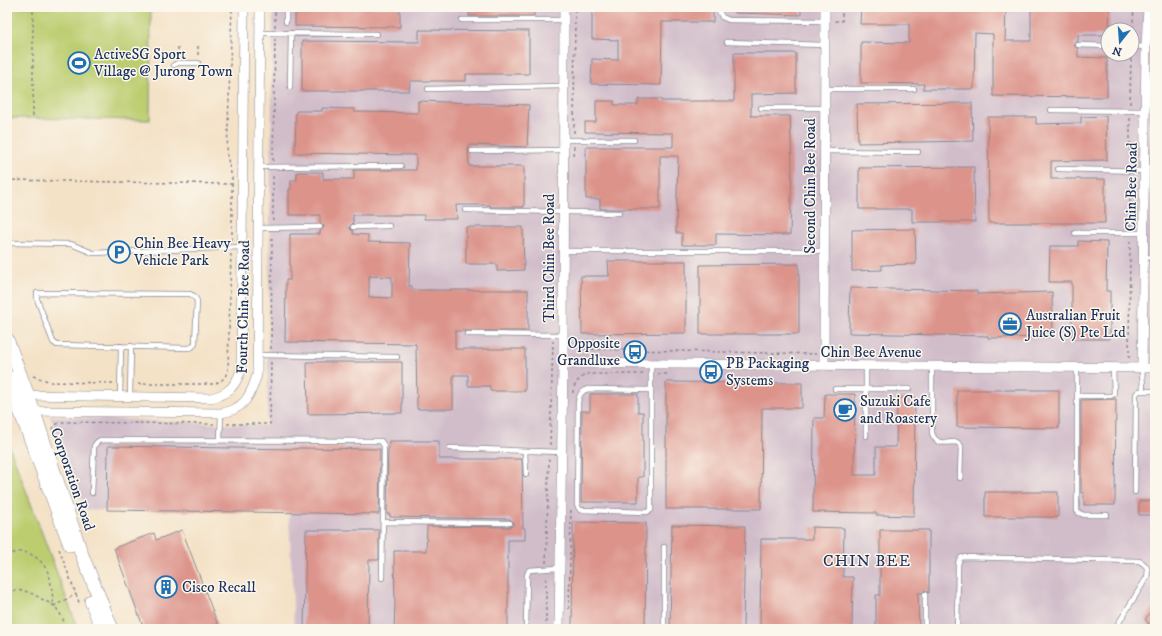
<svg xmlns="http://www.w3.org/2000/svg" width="1162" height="636" font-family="'IM FELL DW Pica',serif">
<rect width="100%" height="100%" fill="#fbf7ec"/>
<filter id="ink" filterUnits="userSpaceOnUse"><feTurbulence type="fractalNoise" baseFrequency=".025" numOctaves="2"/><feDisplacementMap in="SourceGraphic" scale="8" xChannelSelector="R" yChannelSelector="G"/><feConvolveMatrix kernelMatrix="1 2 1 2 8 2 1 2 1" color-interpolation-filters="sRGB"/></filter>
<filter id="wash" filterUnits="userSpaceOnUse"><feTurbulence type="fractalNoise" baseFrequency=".012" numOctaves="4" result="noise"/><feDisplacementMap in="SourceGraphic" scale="16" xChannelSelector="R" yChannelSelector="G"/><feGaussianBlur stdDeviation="0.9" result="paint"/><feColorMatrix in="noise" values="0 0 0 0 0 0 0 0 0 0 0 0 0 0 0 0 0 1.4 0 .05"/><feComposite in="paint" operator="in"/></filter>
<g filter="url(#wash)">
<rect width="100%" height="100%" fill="#f4e2c7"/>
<path fill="#d1bdca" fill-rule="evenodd" d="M273,7H1155V629H294L289,513L86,510L50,416L267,426ZM1108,30H1132V54H1108Z"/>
<path fill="#bccd70" stroke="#6c7e67" d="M7,7H151L150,120L7,118Z
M7,440L78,629H7Z"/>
<g id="blocks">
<path fill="#dc938a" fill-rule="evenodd" d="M295,7H400V27L295,26Z
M469,7H534V16H469Z
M592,7H713V22H662L661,85L591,84L592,59L618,60V40L592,39Z
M735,7H801V15L735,13Z
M861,7H1006L1005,41H1031V7H1110L1109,30H1108V35H1078V41L1075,43L1074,45L1078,49V57L1107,58V97L993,96V34L975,33L974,89H923L924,84L861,83V42L909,43V24H860Z
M419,30L529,31V74H466V81H410L409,91H302V41L419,42Z
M734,53H796V93L751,94V116H790L792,167L790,235L716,234V245H682V233H676L678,156H660V209H600V199H586V147H673V133L585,132V122H596V101H614V105H638V99H661V101H734Z
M418,101L529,105L527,147L469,145L468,151L469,166H524V207H490V205H456L457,219H424V215H353V223L350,226V229L353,231V234L368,235V242L410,243L409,286H412V290H528V331H455V349H525V391H490V386H468V375H453V409H417L416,344L285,342L286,280H290V234H320V231L324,227L323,225L320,223V215H289V189H291V180H297V172H323V179H354V170H416V155L295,153L296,111H322V108L354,109V112L418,113ZM369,276L392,277V298L369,297Z
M972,103L973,141L858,143L857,104Z
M1106,116L1107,160L1051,161V179H1105V223H989L988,117H1036V124L1081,123V117Z
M974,167L975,222H912V209H859V168Z
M466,227H523L524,270L497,271V264H466Z
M915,229L916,264L882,265V270L852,271V230Z
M1078,241L1107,242L1106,291H1110V339H1072V282H1049L1050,246H1078Z
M608,261H686V333L582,334L581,276H609Z
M799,264V334H700V265Z
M850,288L977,291V294L1052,292L1053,337L988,338V336L849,333Z
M307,362H402V413L308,414Z
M666,382L802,383V408H762L761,509H666Z
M957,390H1059V428L957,427Z
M590,394H638V412H643V477H638V502H581L582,411H590Z
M825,394H855L854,475H876V447H896L897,398H915L914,516L876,515V513L813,512L814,418H824Z
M1116,399L1115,505H1084V493H1081V400Z
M389,441H439V459H522L523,528H525V540H508V629H394L395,604L394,551H426L427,526L510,527L513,525L514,523L510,519L390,517V514H387L388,449H389Z
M108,446L297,449V448L380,449L379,514L107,510Z
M985,492H1058V517H985Z
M1139,501H1155V515H1139Z
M573,522L646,523L645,629H572Z
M672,525L745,526L743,629H670Z
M812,527L844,528L843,577H853L852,629H760L761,539H812Z
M182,530L218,625L208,629H144L114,548L154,533L156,540Z
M306,530H379V560H369L368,629H304Z
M880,530H929V593L925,590L922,593H918L919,629H876V595H880Z
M1155,604V629H1145L1149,623L1145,620Z"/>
</g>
</g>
<g filter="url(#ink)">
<use href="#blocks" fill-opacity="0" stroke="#888892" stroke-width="1"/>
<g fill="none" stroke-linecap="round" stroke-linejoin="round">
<g stroke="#888892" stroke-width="6">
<path id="service" d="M719,7V11L722,17L729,20L825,21
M462,20H564
M286,22V7
M259,33L377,34
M727,42L825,45
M1078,45L1108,46
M1132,46L1146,47
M174,65L178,63H198
M290,87L291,33
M428,89L564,86
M825,89H914
M761,108H825
M1051,110L1146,111
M564,140H634
M472,151L563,150
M824,151L918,152
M259,167L401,166
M1058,169L1145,171
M465,210L619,213
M353,227L389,226
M259,228L320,227
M1075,233H1144
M9,243L71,244L93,253L242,247
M563,251H824
M1144,257L1155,258
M37,293L190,294L194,296L197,301L195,344L192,347L189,348L57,345L53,342L37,299Z
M467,334L562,335
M257,355L397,357
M932,366V433C936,446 946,442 957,442L961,446L960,478
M1077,368V511L1079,513L1084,515H1107
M1142,368L1143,391
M835,389H909
M651,390L588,389C581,391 579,395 578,402L577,505L580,510L647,512L651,510V364
M120,396L121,346
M1077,396H1111L1114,394L1113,368
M130,397L131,346
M866,436V366
M220,440L221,413
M450,448L561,452
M525,451L526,474
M1135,492L1136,394L1139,391H1155
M92,493L94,446L97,442L100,440L381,441L384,446L382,578
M383,522L510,523
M664,547V629
M925,594V629
M526,629L527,575L529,570L559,568
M957,629L958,565L959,560L962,557L1139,561C1147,565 1149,569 1147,577L1115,629"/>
</g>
<g stroke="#888892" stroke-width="10">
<path id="minor" d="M563,363L1155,368
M824,366L825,7
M1142,368L1146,47L1148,7
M23,395L211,398C228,394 235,387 241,370L244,7
M30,411L221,413C244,410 251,395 257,375L260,7
M559,629L563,363L564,7"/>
</g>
<g stroke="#888892" stroke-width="14">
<path id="secondary" d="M7,339L34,412L82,555L112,629
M7,376L70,545
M91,601L102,629"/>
</g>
<path stroke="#888892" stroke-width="1.5" stroke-dasharray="3 3" stroke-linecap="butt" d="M835,21H842V7
M275,27V7
M1132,34L1134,7
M198,46V56
M178,56V46
M1130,104L1131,54
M33,116V7
M1130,118V164
M574,133L575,7
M573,155L574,146
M273,161L275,39
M7,180L232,184
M273,221V173
M1130,226V178
M232,240V178L227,155L232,7
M573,337H575L586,349L816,354
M271,349L272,235
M1129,358L1130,240
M658,374H670
M33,376L51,382L114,383
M138,384H213C221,382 225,379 228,370L231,254
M573,393C573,384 580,377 588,374H644
M227,424H270L271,361
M52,429L57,424L62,422L214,424
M550,445L553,341
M59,549L80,605
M7,556C11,554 15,552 19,552C32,551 45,563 49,575C52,585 52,596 54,606L76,594
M546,563L549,459
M7,592C21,588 30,592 42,599C46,602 52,603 55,607C61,613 64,622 67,629
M569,609L571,509
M546,629V575"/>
<use href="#service" stroke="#fff" stroke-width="4.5"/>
<use href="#minor" stroke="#fff" stroke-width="9"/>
<use href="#secondary" stroke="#fff" stroke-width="13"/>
</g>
</g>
<defs>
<g id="stadium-ring" transform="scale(1.15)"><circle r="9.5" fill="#fbf7ec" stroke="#1f6fb2" stroke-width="1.5"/><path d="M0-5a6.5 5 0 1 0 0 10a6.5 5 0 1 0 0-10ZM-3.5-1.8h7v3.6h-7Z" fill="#1f6fb2"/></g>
<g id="parking-ring" transform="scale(1.15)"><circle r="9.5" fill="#fbf7ec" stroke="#1f6fb2" stroke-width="1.5"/><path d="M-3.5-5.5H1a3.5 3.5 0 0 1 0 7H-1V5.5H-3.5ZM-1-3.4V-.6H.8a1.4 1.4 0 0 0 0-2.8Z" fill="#1f6fb2"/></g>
<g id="office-ring" transform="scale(1.15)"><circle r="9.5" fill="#fbf7ec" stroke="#1f6fb2" stroke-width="1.5"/><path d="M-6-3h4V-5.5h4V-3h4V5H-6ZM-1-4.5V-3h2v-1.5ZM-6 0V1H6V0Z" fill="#1f6fb2"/></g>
<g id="bus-ring" transform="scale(1.15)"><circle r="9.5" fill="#fbf7ec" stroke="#1f6fb2" stroke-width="1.5"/><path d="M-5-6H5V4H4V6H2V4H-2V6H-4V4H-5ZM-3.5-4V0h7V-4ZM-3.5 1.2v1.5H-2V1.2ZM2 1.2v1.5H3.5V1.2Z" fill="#1f6fb2"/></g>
<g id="cafe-ring" transform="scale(1.15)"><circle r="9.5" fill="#fbf7ec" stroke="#1f6fb2" stroke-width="1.5"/><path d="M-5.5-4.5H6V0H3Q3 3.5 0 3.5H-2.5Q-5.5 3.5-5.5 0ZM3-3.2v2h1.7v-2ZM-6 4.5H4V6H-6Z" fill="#1f6fb2"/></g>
<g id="building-ring" transform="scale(1.15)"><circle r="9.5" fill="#fbf7ec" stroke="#1f6fb2" stroke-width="1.5"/><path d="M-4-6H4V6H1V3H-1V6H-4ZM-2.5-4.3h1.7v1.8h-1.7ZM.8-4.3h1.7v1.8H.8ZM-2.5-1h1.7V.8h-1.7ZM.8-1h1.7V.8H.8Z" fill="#1f6fb2"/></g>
</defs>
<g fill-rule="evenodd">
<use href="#stadium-ring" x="79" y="63"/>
<use href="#parking-ring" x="119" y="252"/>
<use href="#office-ring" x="1010" y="324"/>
<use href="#bus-ring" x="635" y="352"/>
<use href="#bus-ring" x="711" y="372"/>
<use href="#cafe-ring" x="845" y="410"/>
<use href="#building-ring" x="166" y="587"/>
</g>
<g text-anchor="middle" stroke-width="3" stroke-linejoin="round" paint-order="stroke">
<g font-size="15" fill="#1b2f5e" stroke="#fbf7ec" text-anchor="start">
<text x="94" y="59">ActiveSG Sport<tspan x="94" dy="17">Village @ Jurong Town</tspan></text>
<text x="134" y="248">Chin Bee Heavy<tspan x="134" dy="17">Vehicle Park</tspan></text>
<text x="1026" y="320">Australian Fruit<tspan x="1026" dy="17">Juice (S) Pte Ltd</tspan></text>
<text x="620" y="348" text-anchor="end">Opposite<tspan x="620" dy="17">Grandluxe</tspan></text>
<text x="726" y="368">PB Packaging<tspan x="726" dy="17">Systems</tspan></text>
<text x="860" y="406">Suzuki Cafe<tspan x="860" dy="17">and Roastery</tspan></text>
<text x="182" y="592">Cisco Recall</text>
</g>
<g font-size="15" fill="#1b2f5e" stroke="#fbf7ec">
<text transform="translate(810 186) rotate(-90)" y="5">Second Chin Bee Road</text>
<text transform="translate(1131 187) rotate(-89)" y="5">Chin Bee Road</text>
<text transform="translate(549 258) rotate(-90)" y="5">Third Chin Bee Road</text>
<text transform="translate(243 307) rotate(-89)" y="5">Fourth Chin Bee Road</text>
<text x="871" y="357">Chin Bee Avenue</text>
<text transform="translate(73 479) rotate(71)" y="5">Corporation Road</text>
</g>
<g font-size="16" letter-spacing="1" fill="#1b2f5e" stroke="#fbf7ec">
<text x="867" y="566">CHIN BEE</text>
</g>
</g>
<rect width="1162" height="636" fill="none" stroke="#fbf7ec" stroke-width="24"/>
<g transform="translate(1120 42) rotate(197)"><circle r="19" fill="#fbf7ec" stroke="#a1a7b3"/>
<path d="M0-3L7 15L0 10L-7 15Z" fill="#1f6fb2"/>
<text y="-6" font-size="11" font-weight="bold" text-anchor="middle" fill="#1b2f5e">N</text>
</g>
</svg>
